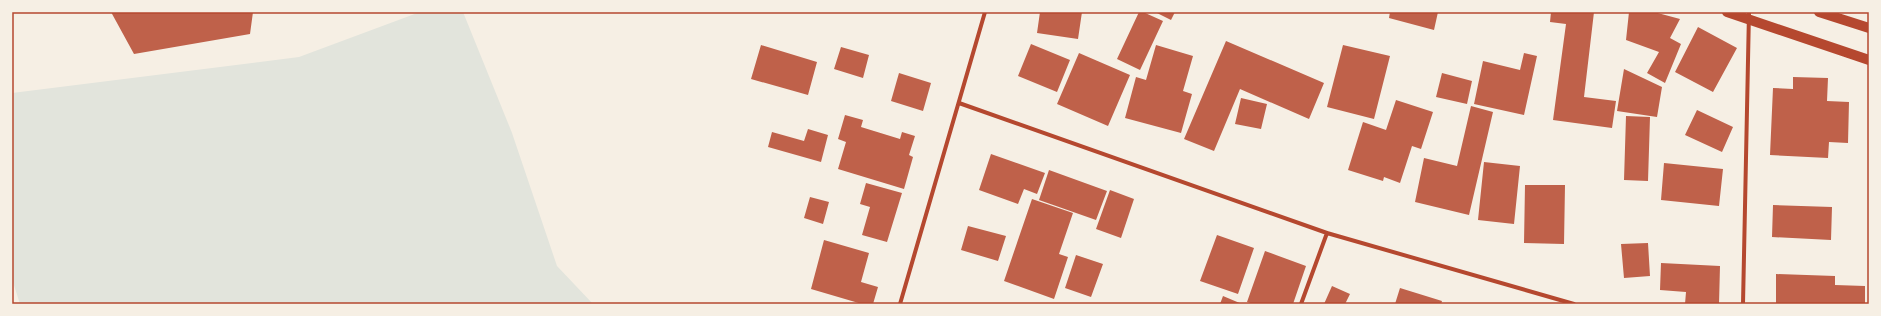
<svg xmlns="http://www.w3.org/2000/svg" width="1881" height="316" font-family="'Space Grotesk',sans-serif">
<rect width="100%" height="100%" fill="#f6efe4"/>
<path fill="#e2e4dc" d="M420,12H463L512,133L557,266L593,304H20L12,279V93L299,57Z"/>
<path fill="#bf614a" d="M111,12H253L250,34L134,54Z
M1040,12H1082L1078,39L1037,33Z
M1139,12H1143L1163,21L1140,70L1117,59Z
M1155,12H1175L1171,20Z
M1390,12H1438L1434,30L1389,18Z
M1551,12H1594L1584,97L1616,101L1612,128L1553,120L1566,24L1550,22Z
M1629,12H1654L1680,19L1670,38L1681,44L1665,83L1647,73L1659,52L1626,40Z
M1698,27L1737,48L1713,92L1675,72Z
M1226,41L1324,83L1309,119L1240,89L1214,151L1184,139Z
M1031,44L1070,60L1057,92L1018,76Z
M761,45L817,62L808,95L751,79Z
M1156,45L1193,56L1183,91L1192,94L1181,133L1125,118L1136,77L1146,80Z
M1343,45L1390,56L1374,119L1327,107Z
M841,47L869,55L863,78L834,69Z
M1079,53L1130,75L1108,126L1057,104Z
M1524,53L1537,56L1524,115L1474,104L1483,61L1520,70Z
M1624,69L1662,87L1657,117L1617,111Z
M899,73L931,83L923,111L891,101Z
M1442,73L1472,81L1467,104L1436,97Z
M1793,77L1828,78L1827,101L1849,102L1848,143L1829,142L1828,158L1770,155L1773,88L1793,89Z
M1241,98L1267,104L1261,129L1235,124Z
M1396,100L1433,112L1421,149L1412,146L1400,183L1384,177L1383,181L1348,170L1363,122L1386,130Z
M1471,106L1493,112L1469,215L1415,202L1424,158L1457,166Z
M1697,110L1733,127L1722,152L1685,135Z
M845,115L863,120L861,127L900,139L902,132L915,136L909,155L913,157L904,189L838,169L846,142L838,139Z
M1626,116L1650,117L1648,181L1624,180Z
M808,129L828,135L821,162L768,147L772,132L804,141Z
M991,154L1045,173L1037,194L1024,189L1018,204L979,190Z
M1484,162L1520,166L1514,224L1478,220Z
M1664,163L1723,169L1719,206L1661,200Z
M1049,170L1107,191L1096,220L1039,200Z
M866,183L902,193L887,242L862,235L870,207L860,204Z
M1525,185H1565L1564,244L1524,243Z
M1110,190L1134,199L1121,238L1096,229Z
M810,197L829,202L823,224L804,218Z
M1032,199L1073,213L1059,254L1068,257L1054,299L1004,281Z
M1773,205L1832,207L1831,240L1772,237Z
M968,226L1006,236L998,261L961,250Z
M1217,235L1254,248L1238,294L1200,281Z
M824,240L869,253L861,282L878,287L873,304H862L811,289Z
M1648,243L1650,276L1624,278L1621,244Z
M1265,251L1306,266L1293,304H1254L1247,302Z
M1076,255L1103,264L1091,297L1065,288Z
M1661,263L1720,266L1719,304H1685L1686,292L1660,290Z
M1776,274L1835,276V285L1865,286V304H1776Z
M1332,286L1350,294L1345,304H1324Z
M1400,288L1442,301L1441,304H1395Z
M1223,296L1242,304H1220Z"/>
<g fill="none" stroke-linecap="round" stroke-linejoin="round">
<path stroke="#b5482f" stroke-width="4" d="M959,103L1327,233L1574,304
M900,304L985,12
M1301,304L1327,233
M1743,304L1749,12"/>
<path stroke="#b5482f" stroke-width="10" d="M1727,12L1869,60
M1819,12L1869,28"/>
</g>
<rect width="1881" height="316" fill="none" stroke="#f6efe4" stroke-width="26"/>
<rect x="13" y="13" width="1855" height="290" fill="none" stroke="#b5482f" stroke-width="1.5"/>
</svg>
